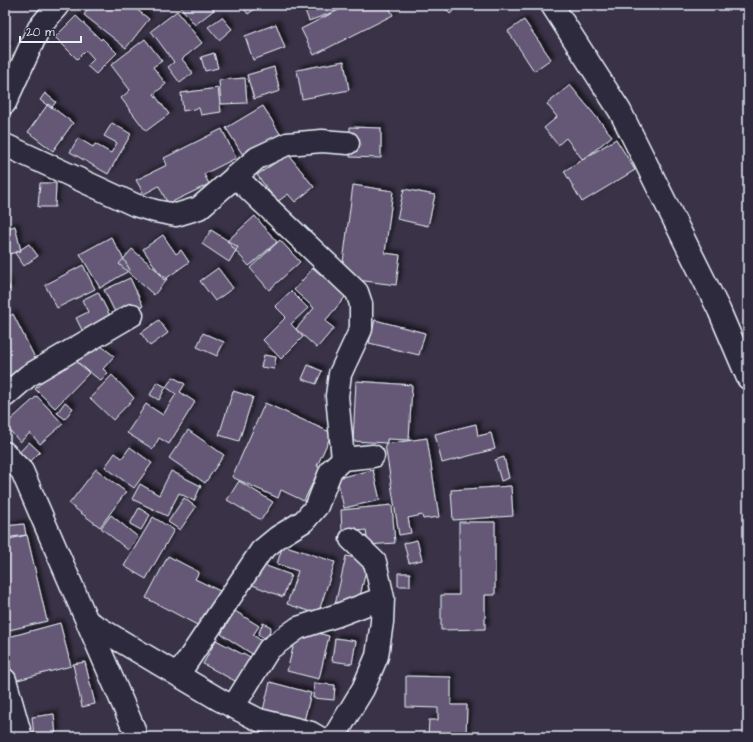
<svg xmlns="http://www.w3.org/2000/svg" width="753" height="742" font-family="'Architects Daughter',sans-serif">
<defs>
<filter id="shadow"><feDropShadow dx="3.5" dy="-3.5" stdDeviation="2" flood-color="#0009"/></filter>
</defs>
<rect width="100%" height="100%" fill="#3a3348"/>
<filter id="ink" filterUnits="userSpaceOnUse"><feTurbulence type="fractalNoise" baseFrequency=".025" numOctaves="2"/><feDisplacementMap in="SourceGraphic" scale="8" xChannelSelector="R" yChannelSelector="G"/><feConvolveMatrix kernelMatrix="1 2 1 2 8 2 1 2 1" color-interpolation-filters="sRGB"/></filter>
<g filter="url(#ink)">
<path fill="#655976" stroke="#e8f1f8" filter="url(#shadow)" d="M91,5H131L149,19L126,48L84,15Z
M179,5H210L214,10L195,25Z
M241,5H260L248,14Z
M303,5H337L339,10L309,21Z
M341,5H388L393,15L314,55L301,29L342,8Z
M442,5H460L450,14Z
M177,11L202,43L182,59L193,73L180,83L168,67L174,62L151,31Z
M76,16L101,40L102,38L117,53L96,74L87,66L94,59L86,50L77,59L55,37Z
M222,17L232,29L219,40L208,27Z
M524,20L551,59L534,71L508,31Z
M276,24L285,48L253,60L245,36Z
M145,39L162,61L153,67L166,84L154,94L169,114L146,131L121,98L130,90L111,65Z
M5,42L10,46L5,54Z
M214,53L218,68L205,71L201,57Z
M344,61L349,90L302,99L297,70Z
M274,67L280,91L254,99L247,75Z
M245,78L247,103L221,104L219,80Z
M570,85L612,136L583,160L566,138L558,145L544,128L557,117L547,104Z
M218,88L221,112L201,115L199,108L183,111L181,93Z
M45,93L56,102L51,108L40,100Z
M48,104L73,123L53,151L28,132Z
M263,106L282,137L246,160L226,128Z
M112,123L131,134L108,174L70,152L78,138L93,147L95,144L111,153L117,143L104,136Z
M350,127L381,128V158L350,157Z
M222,129L236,158L204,174L209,184L168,204L159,186L144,194L136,180L167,165L164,158Z
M616,139L635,170L582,202L564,171Z
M288,154L314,187L295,202L288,194L277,202L257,175Z
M40,183H56L55,207H38Z
M353,185L393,191L385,253L400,255L396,285L341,278Z
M404,189L435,195L428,226L397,219Z
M255,216L277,242L249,266L227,241Z
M15,226L21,251L5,255V229Z
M211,230L238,247L229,262L202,244Z
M163,235L176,254L181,250L189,262L164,280L143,249Z
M111,237L130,270L100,288L80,254Z
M280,240L300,262L269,290L250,268Z
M29,244L38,256L24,266L15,253Z
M132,249L167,279L154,295L119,264Z
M83,265L95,289L57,308L45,285Z
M218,268L233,288L215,301L200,281Z
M313,268L346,296L325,321L334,328L317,348L296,329L314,308L294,290Z
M5,277L10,289L5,292Z
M130,278L143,306L118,318L104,290Z
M291,291L308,308L291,324L303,337L281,359L263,340L286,317L275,306Z
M98,292L112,320L84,334L76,318L88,312L82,300Z
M13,314L39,366L5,383V319Z
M159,320L168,333L150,346L141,333Z
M375,320L425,333L419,355L369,343Z
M203,333L224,342L217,356L197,347Z
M95,341L114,356L103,369L108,373L101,381L77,362Z
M69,354L89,373L55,408L35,389Z
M264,355L276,357L274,369L261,367Z
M308,365L322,371L316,384L302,379Z
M112,375L134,398L113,420L90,398Z
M173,377L185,384L180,392L195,402L169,444L159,438L153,449L127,433L146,404L163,415L176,394L166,387Z
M356,381L412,385L409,440L387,439V443L353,441Z
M157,382L166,387L159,400L150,395Z
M233,391L253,397L239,441L219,435Z
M37,396L63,424L40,444L30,433L20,442L5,425Z
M65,402L73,408L65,419L57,413Z
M265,403L332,433L317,466L320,467L304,501L281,490L278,498L232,477Z
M476,424L478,436L491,433L495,449L442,463L435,434Z
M188,430L224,455L205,483L169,458Z
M427,438L439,517L423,519L422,515L408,518L411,533L399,535L385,444Z
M29,442L40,452L28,464L18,454Z
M130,447L152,463L134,488L105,467L115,453L122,458Z
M504,457L509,478L501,481L495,460Z
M96,469L126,492L100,527L69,504Z
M373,470L380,500L344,508L337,478Z
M171,471L201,486L194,501L179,493L167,516L132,499L140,484L159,495Z
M239,481L273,502L261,520L227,500Z
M511,486L513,516L453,520L451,490Z
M184,498L196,507L180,530L168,522Z
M392,505L395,543L368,545L366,530L342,533L341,510Z
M139,508L150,515L141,530L130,524Z
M111,515L138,537L128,550L101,528Z
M153,517L174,530L146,579L124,566Z
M459,522H495V595H485V629L441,630V595H459Z
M24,524L26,535L5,538V526Z
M27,535L47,621L5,631V540Z
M417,540L422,560L409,563L404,543Z
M283,545L335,562L318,614L287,604L298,571L277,564Z
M168,556L199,572L195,579L220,591L201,627L146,598Z
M346,556L368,561L357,610L335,605Z
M258,563L291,575L283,597L250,584Z
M398,573H410V586H398Z
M235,611L259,626L253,635L266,644L257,657L221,634Z
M60,623L71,666L14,681L5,648V638Z
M263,623L271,627L267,639L258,635Z
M298,628L329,636L319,679L287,671Z
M335,638L356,641L352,664L332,661Z
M216,640L242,654L243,653L250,657L237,682L203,664Z
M85,662L95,704L82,707L73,664Z
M406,676L451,677V705H467L466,737L428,736L429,720H438V708L406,707Z
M270,682L311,693L303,725L262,714Z
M314,683L335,685L334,700L313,698Z
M54,714L56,737H34L32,717Z"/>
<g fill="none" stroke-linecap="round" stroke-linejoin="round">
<g stroke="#e8f1f8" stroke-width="25">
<path id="street" d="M5,103L39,28L58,5
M5,145L135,205L155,211L176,215L199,208L257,158L287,144L322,141L348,143
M235,176L357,292L361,304V329L340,374L337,396L343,459
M5,396L28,376L132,315
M5,453L10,459L22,471L133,727L136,737
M87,621L220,700L259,720L311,733L318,737
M178,675L261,551L278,537L304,521L317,506L331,470L343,459L373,456
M5,680L21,737
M233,707L269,649L298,628L338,615L383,598
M334,737L363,689L377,656L382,622L383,598L375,562L351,539"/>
</g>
<g stroke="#e8f1f8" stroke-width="25">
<path id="secondary" d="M552,5L620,111L719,310L748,378"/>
</g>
<use href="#street" stroke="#2f2a3d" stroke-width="22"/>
<use href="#secondary" stroke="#2f2a3d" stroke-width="22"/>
</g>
</g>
<rect width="753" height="742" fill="none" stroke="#2f2a3d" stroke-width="20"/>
<rect x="10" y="10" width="733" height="722" fill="none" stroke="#e8f1f8" stroke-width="1.5" filter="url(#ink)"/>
<path d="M20 36v6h61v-6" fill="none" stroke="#e8f1f8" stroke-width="2"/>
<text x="26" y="36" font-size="12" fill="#e8f1f8" stroke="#2f2a3d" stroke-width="3" paint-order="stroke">20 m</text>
</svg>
